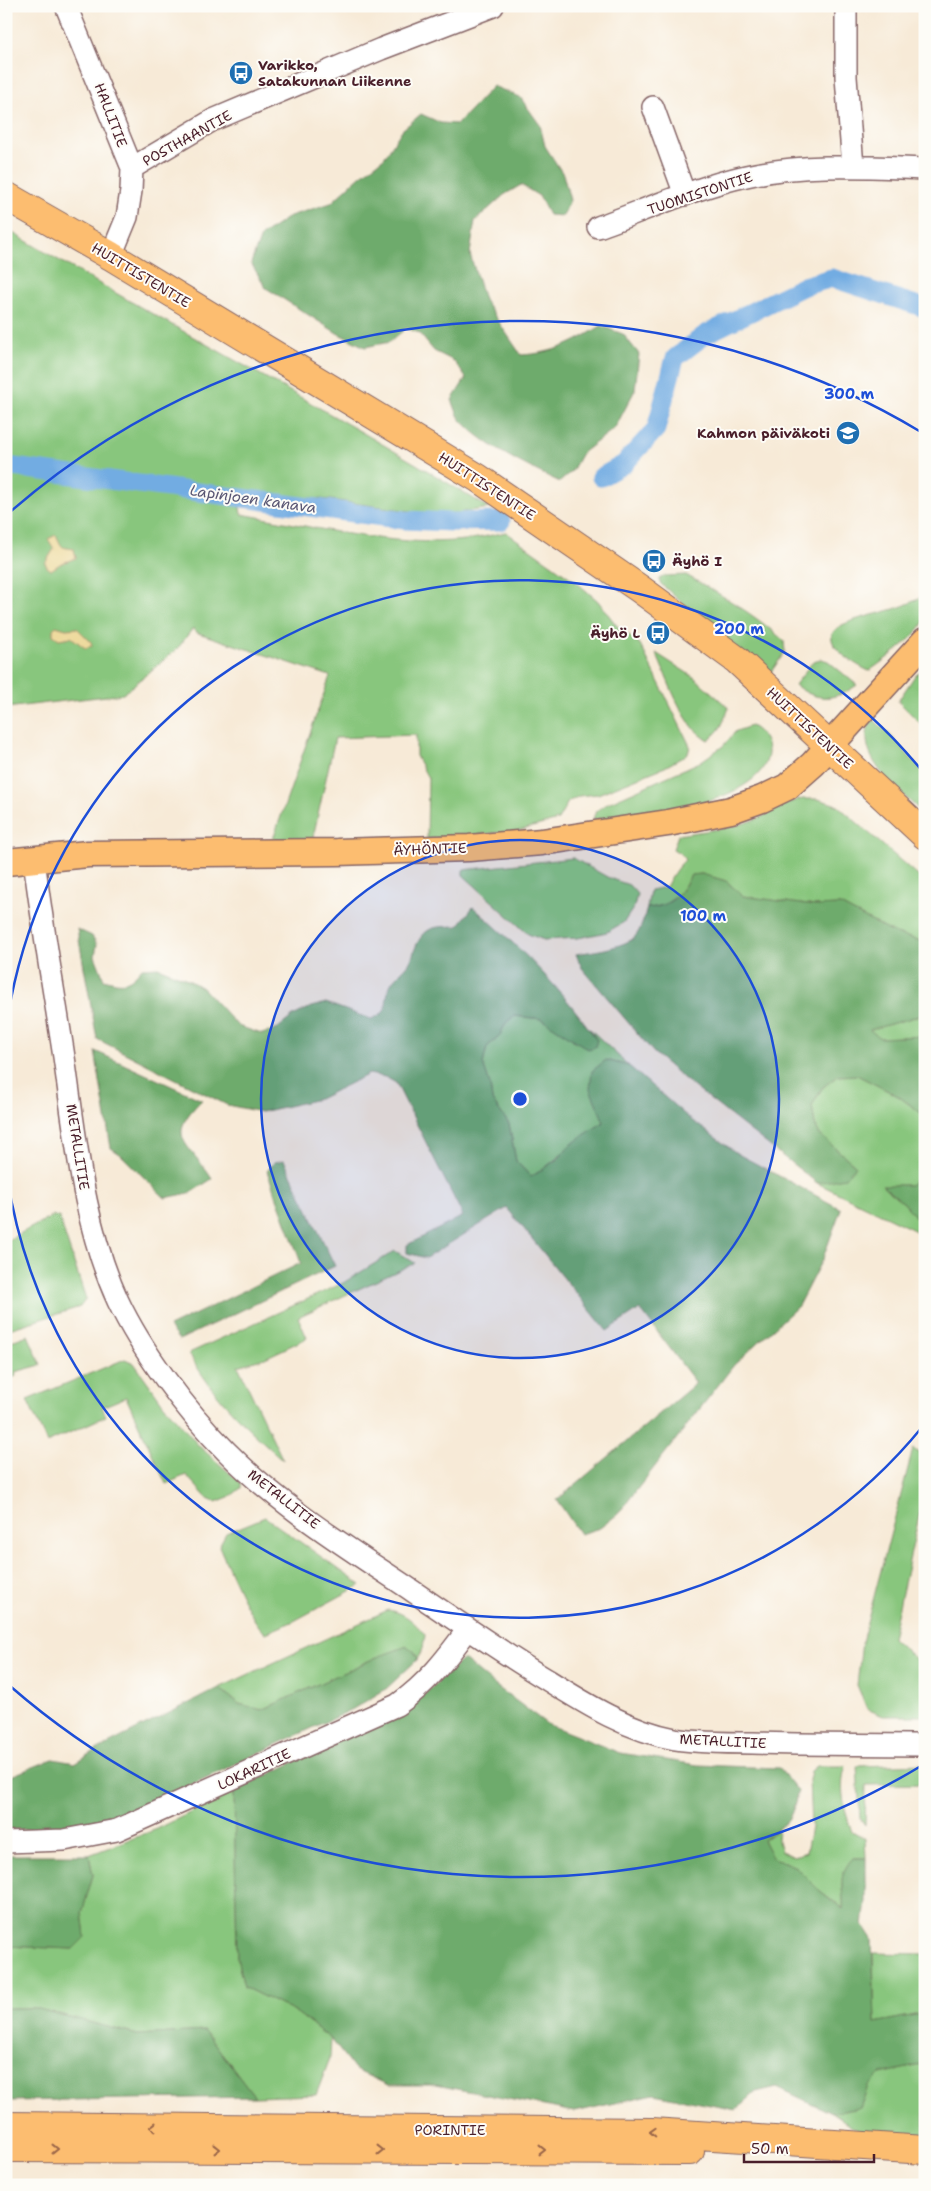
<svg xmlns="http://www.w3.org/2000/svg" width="931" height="2191" font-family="'Shantell Sans',sans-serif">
<rect width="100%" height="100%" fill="#fdfcf7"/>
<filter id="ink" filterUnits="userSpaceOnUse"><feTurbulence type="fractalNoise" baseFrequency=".02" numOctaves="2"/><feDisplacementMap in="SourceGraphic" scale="10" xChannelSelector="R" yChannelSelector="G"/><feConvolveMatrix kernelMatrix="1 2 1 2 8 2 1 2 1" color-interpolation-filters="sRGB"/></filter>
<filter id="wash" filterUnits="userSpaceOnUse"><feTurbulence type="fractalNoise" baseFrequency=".0096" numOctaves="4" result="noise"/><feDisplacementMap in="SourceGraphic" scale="20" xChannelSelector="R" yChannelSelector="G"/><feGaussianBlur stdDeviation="1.12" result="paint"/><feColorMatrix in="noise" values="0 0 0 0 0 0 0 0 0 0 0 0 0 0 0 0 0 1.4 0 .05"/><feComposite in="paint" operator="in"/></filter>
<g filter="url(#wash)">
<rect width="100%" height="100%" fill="#f7ead7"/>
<path fill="#88c67d" stroke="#697254" d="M6,229C166,325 331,410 489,508L458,513L432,514L331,500L251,493L237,490L241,514C312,526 392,548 465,540C479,538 493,535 506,532L575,581L598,601L617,626L640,644L690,746L688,754L665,767L598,794L579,796L568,802L558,820L518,831L427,839L428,778L416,756V735L335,738L312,842L273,839L330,676L195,632L193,628L178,648L123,694L6,708Z
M686,575C720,594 756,615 784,641L785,652L766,679L660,583L659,579L665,576Z
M925,595C925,602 926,611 925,618C922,634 882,662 869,671C856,665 812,640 842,625C859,617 879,614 897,608C907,605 916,600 925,595Z
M656,653L695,678L729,708C722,723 723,729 708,740C682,726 668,679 656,653Z
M821,659L828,661L857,685C835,701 817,702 795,685L813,661Z
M925,669V728L898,701L916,674Z
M872,718L892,737L925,774V815C900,791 851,757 872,718Z
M751,726C762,732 769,742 768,754C763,804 632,820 593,819L596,811L608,803L700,762L723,746L736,731Z
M803,799H818L837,805L925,882V942L896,934L840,905L815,906L743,896L726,881L702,874L691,875C679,895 671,906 647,908L650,890L666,887C671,877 677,867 685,860L681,854L673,849L678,835C702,831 728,829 751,821C770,815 783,801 803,799Z
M573,858L609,878L629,885L637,894L634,907L624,922L607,932L578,938L544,940L528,934L463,875V870Z
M925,1014V1036L880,1038L869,1030Z
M514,1016L542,1019L565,1032L575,1042L597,1040L589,1028L629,1066L606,1060L601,1112L604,1122C577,1139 557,1161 531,1177L516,1161L509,1124L492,1100L490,1085L483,1064L487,1047L500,1035L505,1023Z
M857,1075L898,1096L925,1116V1172L910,1185L883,1186L905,1204L922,1225V1234L817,1183L856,1166L820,1135L815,1125L812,1106L822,1088L837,1076Z
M53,1216L59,1217L86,1299L80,1307L6,1330V1241Z
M395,1251L415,1263L298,1317L307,1338L265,1358L238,1366L283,1460C248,1429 211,1395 189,1353L343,1283Z
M28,1335L41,1365L15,1372L16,1376L6,1381V1343Z
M125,1359L134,1363L164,1405L199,1446L241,1483V1488L231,1496L216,1502L206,1497L186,1475L166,1484L126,1397L102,1407L106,1416L47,1443L27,1400Z
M913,1449L925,1456V1489L892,1638L925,1667V1716H883L867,1709L857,1685L862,1642Z
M265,1517L361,1585L294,1621L266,1633C253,1627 226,1562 219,1546L226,1533Z
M388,1610C404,1612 415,1622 425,1635L423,1648L418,1659L414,1651L377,1657L262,1710L239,1704L219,1688Z
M925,1764V1784L866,1785L865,1825L860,1818L857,1766Z
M817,1766H846C838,1786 845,1812 852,1832L865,1839L866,1858H853L842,1884L844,1909L819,1890L796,1867L772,1857L763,1840L778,1830V1841L781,1851L794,1856L806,1852L811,1827L809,1780L811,1771Z
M234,1791L237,1958L244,1987L297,2013L331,2039L330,2058L316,2095L255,2097L205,2031L138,2035L35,2008H6V1946L73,1949L85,1937L82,1913L93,1875L89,1855L157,1829Z
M873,1953L925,1954V2013L875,2023Z
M925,2064V2141L895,2140L886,2133L860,2131L832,2113L860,2108L868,2086L880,2074Z"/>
<path fill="#6eab6c" stroke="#5c654c" d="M493,86L520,97L540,125L545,146L563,174L570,200L563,216L549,215L539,196L521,185L504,195L475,221L470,254L484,300L521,355C555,353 572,344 601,326L623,334L639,354L635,390L615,428L582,453L572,471L560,482C528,467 486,447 462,421C457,416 455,406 452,400L466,378L454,361L434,351L419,333L406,328L390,342L365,347L337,333L266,288L251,263L261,236L290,216L331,203L360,176L384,158L402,130L421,114L441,123L457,124Z
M702,874L726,881L743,896L815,906L840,905L896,934L925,942V1014L870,1030L880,1038L925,1036V1116L898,1096L857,1075L837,1076L822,1088L812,1106L815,1125L820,1135L856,1166L845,1178L817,1183L694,1087L654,1053L582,968L576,954C593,951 615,949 631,940C640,935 644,918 647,908C671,907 680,895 691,875Z
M473,907C520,947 562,989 597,1040L595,1047L588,1049L542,1019L514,1016L506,1023L500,1035L487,1047L483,1064L490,1085L492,1100L509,1124L516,1161L531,1177L559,1158L568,1147L584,1135L604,1122L590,1089L592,1071L606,1060L629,1066L690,1119L738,1154L841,1209L823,1258L798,1306L734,1365L618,1514L600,1528L580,1534L557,1500L696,1383L640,1309L607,1331L507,1208L426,1258L407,1253V1245L463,1216L396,1083L385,1077L369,1074L319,1099L261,1112L227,1105L97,1039L77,929L92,936L97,944L95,956L104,979C124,985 129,984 142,968L158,967L185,978L204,989L238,1026L262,1034L278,1028L293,1016L311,1007L326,1003L371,1019C390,1012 384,1007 388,992C390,980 399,975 406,967C412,961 413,953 416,946C426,924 438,927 458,926Z
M95,1051L202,1100C163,1138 189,1142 212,1179L190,1193L165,1198L120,1154L111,1148Z
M284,1160L335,1266L179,1340L169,1327L301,1263L267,1171L275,1162Z
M925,1172V1236L922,1234V1225L905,1204L882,1185H910Z
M407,1646L414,1651L418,1659L386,1689L353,1709L120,1818L86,1827L6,1830V1778L53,1759L75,1763L94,1751L219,1688L239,1704L262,1710L377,1657Z
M463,1659L492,1683L547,1724L620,1753L698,1765L779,1768L798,1791C790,1824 789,1820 763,1840L772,1857L796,1867L819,1890L843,1909C844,1887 836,1876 853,1858H866V1902L863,1925L872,1939L875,2023L925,2013V2064L880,2074L868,2086L860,2108L832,2113L777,2087L756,2092L736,2110L654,2094L575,2112L436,2085H388L355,2070L331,2039L297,2013L244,1987L237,1958L234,1791L363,1729L400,1716Z
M6,1855H89L93,1875L82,1913L85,1937L73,1949L6,1946Z
M6,2008H35L138,2035L205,2031L255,2097L6,2101Z"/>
<path fill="#eeda9e" stroke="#9c7c64" d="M56,535C63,548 59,547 74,549L76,558L60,564L51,570L47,567L45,563L54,549L48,539Z
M56,626L66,629L77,628L91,642L92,646L85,648L71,637L59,639L53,635V629Z"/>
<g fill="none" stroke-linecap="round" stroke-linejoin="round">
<path stroke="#72ace2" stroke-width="19" d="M6,466L405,520L452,522L501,521
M601,477L624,464L656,429L675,358L706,334L804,286L832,278L925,308"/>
</g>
</g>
<g filter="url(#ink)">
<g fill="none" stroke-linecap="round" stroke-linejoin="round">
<g stroke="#876667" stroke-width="24">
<path id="minor" d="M66,6L132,168L131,191L127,217L111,256
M846,6V77L853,167
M653,107L685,195
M132,168L213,120L381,49L493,6
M598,227C645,210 697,187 746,176C804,163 866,167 925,169
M34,859C42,925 54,991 64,1057C76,1139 83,1225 118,1301C141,1350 187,1412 226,1451C281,1507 350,1549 414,1592C458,1622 501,1652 546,1679C586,1704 627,1730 675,1739C700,1743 727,1743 753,1743C810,1745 868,1744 925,1745
M6,1842L64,1840L117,1830L397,1705C427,1684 447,1658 468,1629"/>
</g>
<g stroke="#876667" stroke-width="29">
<path id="major" d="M6,862L88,854L337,852L469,848L542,842L668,823L731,810L762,799L787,787L813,764L925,641"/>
</g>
<g stroke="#876667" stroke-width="30">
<path id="highway" d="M6,196L111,256L478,478L640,589L737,660L925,835
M6,2126L652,2132L925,2150
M6,2148L690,2151"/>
</g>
<use href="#minor" stroke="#fff" stroke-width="21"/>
<use href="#major" stroke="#fcbd6f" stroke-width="26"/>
<use href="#highway" stroke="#fcbd6f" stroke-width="28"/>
</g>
<defs><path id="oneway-chevron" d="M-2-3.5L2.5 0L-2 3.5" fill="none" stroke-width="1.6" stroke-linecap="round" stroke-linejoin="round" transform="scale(1.25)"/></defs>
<g stroke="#9a664a">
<use href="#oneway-chevron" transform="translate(153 2127) rotate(-179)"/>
<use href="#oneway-chevron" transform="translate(653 2132) rotate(-178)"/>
<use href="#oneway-chevron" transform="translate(55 2149)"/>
<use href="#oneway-chevron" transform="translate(217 2149)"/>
<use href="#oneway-chevron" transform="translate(380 2150)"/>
<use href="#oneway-chevron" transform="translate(542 2150)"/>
</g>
</g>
<circle cx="520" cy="1099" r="259" fill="#1d4ed8" fill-opacity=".12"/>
<g fill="none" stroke="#1d4ed8" stroke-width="2.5">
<circle cx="520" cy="1099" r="259"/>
<path d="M923 1426A519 519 0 0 1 7 1176M7 1022A519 519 0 0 1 923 772"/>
<path d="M921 1766A778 778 0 0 1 10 1686M10 512A778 778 0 0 1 921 432"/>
</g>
<defs>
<g id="bus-disc" transform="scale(1.25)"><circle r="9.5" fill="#1f6fb2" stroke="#fdfcf7"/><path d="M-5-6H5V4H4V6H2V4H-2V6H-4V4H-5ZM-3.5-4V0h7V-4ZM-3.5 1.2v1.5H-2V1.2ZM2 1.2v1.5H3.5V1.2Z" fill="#fff"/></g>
<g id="school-disc" transform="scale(1.25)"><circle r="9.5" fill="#1f6fb2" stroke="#fdfcf7"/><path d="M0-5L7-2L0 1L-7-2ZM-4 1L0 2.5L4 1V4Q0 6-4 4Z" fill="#fff"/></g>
</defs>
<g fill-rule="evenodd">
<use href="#bus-disc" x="241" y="73"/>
<use href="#school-disc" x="848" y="433"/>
<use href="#bus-disc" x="654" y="561"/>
<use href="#bus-disc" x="658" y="633"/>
</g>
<g text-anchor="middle" stroke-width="4" stroke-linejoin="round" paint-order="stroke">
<g font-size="14" font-weight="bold" fill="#4a1f2b" stroke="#fdfcf7" text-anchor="start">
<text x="258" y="70">Varikko,<tspan x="258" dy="16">Satakunnan Liikenne</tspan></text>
<text x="830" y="438" text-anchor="end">Kahmon päiväkoti</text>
<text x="672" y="566">Äyhö I</text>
<text x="640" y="638" text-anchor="end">Äyhö L</text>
</g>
<g font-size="14" fill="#4a1f2b" stroke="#fdfcf7">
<text transform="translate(111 115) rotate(69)" y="5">HALLITIE</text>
<text transform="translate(187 138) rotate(-29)" y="5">POSTHAANTIE</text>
<text transform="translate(700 193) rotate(-18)" y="5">TUOMISTONTIE</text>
<text transform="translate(141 275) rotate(31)" y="5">HUITTISTENTIE</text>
<text transform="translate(487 486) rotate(33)" y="5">HUITTISTENTIE</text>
<text transform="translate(810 728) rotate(43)" y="5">HUITTISTENTIE</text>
<text transform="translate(430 849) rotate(-2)" y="5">ÄYHÖNTIE</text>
<text transform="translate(78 1147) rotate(81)" y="5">METALLITIE</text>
<text transform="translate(284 1499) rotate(38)" y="5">METALLITIE</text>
<text transform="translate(723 1741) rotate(3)" y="5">METALLITIE</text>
<text transform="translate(254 1769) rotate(-25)" y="5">LOKARITIE</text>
<text x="450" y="2135">PORINTIE</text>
</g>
<g font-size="15" font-style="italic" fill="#5a5774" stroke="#fdfcf7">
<text transform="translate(253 499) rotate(8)" y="5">Lapinjoen kanava</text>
</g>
</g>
<circle cx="520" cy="1099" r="8" fill="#1d4ed8" stroke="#fdfcf7" stroke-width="2.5"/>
<g font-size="15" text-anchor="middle" font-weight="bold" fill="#1d4ed8" stroke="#fdfcf7" stroke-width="4" stroke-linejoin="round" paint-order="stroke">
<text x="849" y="399">300 m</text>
<text x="739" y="634">200 m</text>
<text x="703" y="921">100 m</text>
</g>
<rect width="931" height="2191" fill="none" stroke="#fdfcf7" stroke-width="25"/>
<path d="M744 2154v8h130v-8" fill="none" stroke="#4a1f2b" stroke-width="2.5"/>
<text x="751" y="2154" font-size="15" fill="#4a1f2b" stroke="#fdfcf7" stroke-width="4" paint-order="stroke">50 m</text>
</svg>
